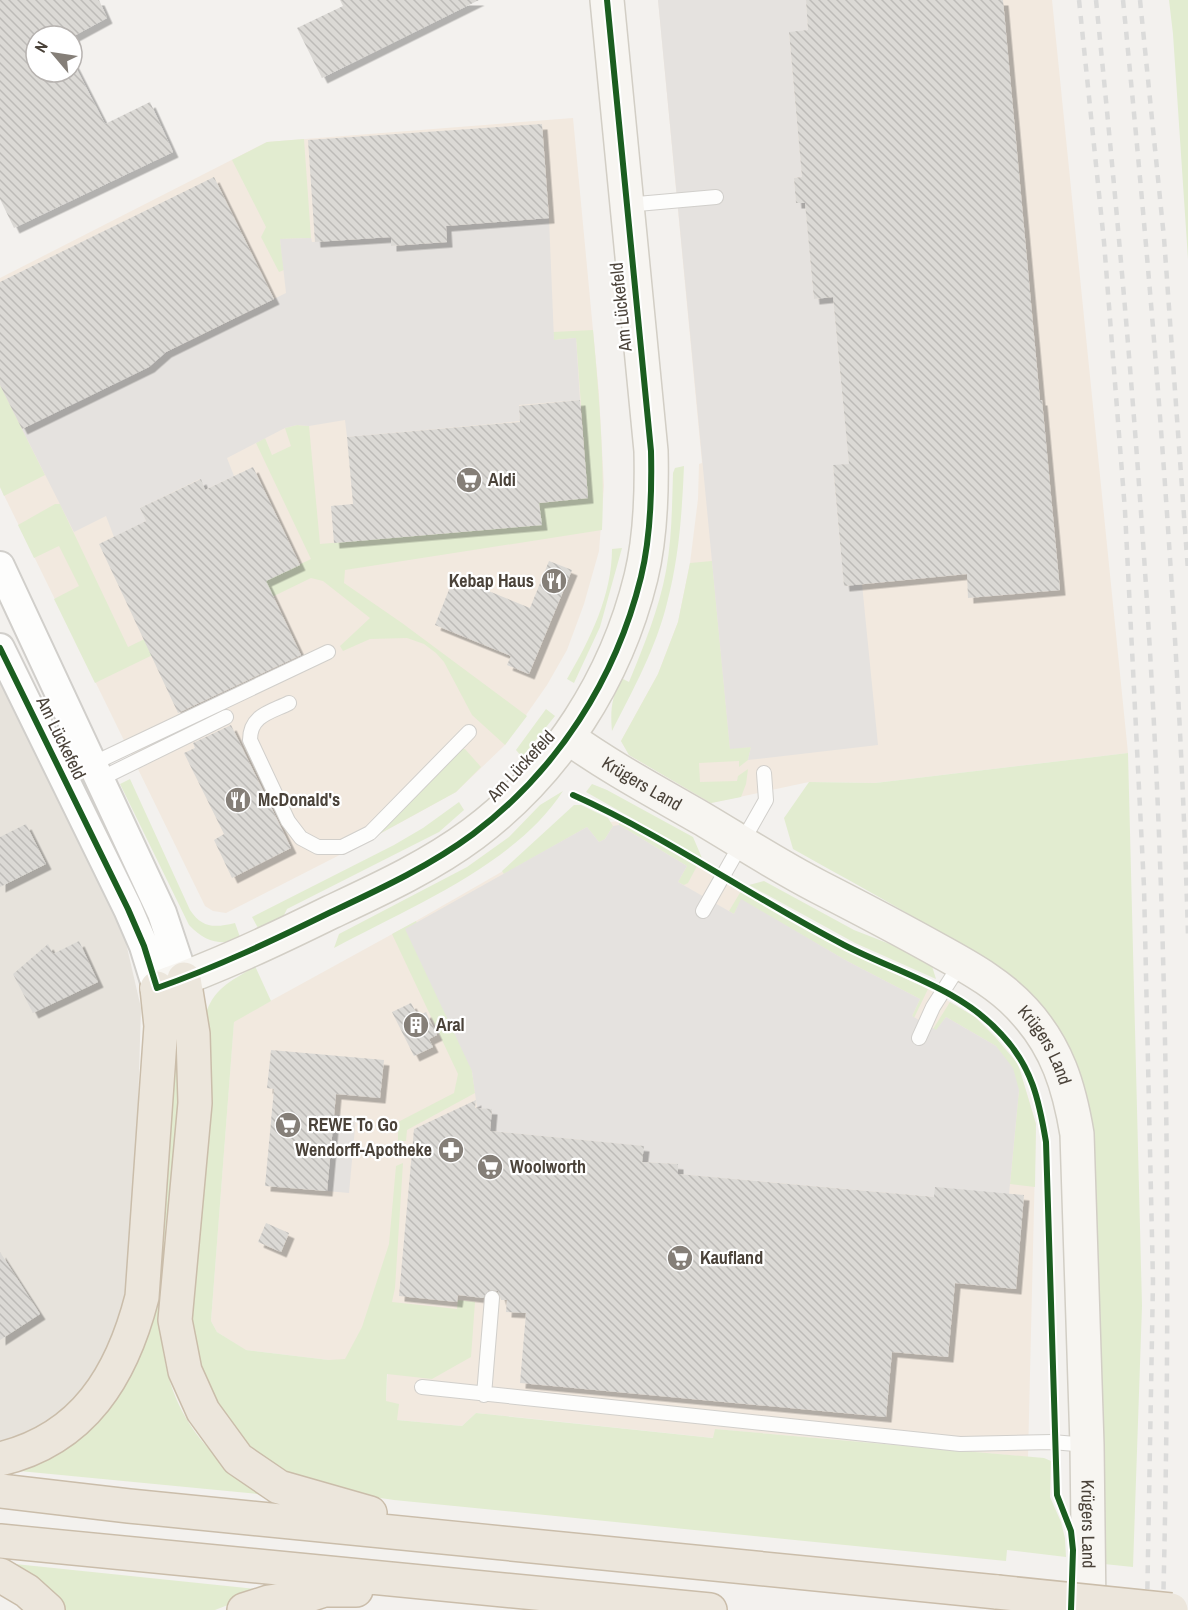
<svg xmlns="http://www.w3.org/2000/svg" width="1188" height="1610" font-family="'Archivo Narrow',sans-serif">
<defs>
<pattern id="building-back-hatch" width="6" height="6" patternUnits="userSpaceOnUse" patternTransform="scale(1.5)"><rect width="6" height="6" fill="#dbd9d5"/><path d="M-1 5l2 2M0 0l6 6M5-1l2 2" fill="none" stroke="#bdbbb8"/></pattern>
<filter id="shadow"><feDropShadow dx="5.5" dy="5.5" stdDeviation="0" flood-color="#0004"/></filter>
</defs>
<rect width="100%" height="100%" fill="#f3f1ee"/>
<path fill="#e7e3dc" d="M0,683L113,907L126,943L141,1008L135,1205L127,1320L69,1413L0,1449Z"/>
<path fill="#f2e9df" d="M658,0H1052L1128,753L875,783L809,782L711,803L629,755L621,741L658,674L678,622L690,563L698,499L699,464L702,463Z
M573,118L599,394L604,486L599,551L584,604L567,650L547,685L505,745L456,792L367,841L226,913L213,911L205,906L0,487V278L267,142Z
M619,821L848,952L928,989L975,1017L995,1037L1018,1064L1036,1124L1028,1457L715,1429L714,1438L476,1413L462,1426L397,1420L386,1401L388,1364L329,1360L245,1350L217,1332L211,1321L234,1021L416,921L583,825Z"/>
<path fill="#e2ecd0" d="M1169,0H1188V259L1173,34Z
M304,139L311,238L280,239L284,270L279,272L261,237L266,227L232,160L267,142Z
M593,330C599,396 605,463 602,530L345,570L344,583L402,623L527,716L505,745L472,715L444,662L436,653L424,644L407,638L370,639L343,651L340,646L370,618L323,581L311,578L95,683L54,599L79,586L59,546L34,558L18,525L55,504H60L128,647L311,559L256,443L265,438L272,455L291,446L285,428L297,425L309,426L320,544L541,525L539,503L588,498L576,338L554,340L553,332Z
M0,385L45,475L4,496L0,487Z
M684,466C682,513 679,558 667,603C656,648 633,690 612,731C610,709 612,698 621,678L629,682C644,645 659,609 666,571C672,538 672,505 673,473L675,468Z
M622,548L600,627L574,683L567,679C590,640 612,595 612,549Z
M712,561L730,748L751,747L748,760L739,767V761L699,763L700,782L737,781L738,776L748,769L746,784L741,797L711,803L629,755L621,741L658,674L678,622L690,563Z
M546,709L555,716L522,757L516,750Z
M461,749H465L481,767L456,792L372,838Z
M1128,753L1142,1306L1133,1567L1104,1564L1051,1018C1021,981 981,958 942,934C893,904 843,877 793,849L784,818L809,782L875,783Z
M130,779L190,910C202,928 214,928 235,923L241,940C219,945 205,942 189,925L120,784Z
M592,784L607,790L693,837L702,858L586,792Z
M563,791C515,865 410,907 334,948L339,934L467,867L509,837L540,805Z
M459,802L464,810L439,832L287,909L283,917L258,928L252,917L394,845L423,828Z
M574,805H581L608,818L613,826L605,839L599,842L587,827L504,874L502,871Z
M619,821L697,866L688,883L684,885L678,882L687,866L619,825Z
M764,881L854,930L900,948L931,963L936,979L855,943L749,885Z
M741,891L848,952L928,989L914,1018L912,1016L920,999L847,961L741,900L734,914L729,911Z
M416,921L423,935L472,1071L475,1093L407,1130L406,1141H398V1122L454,1093L458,1074L392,934Z
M255,966L271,1001L234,1022L211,1321L217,1332L246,1350L329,1360L345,1359L362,1327L389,1244L396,1166L403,1163L395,1288L392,1302L457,1309L458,1300L475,1302L471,1357L432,1379L387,1374L386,1401L399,1404L397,1420L462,1426L476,1413L713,1438L715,1429L1044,1458L1051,1461L1050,1497L1061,1522L1065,1538L1066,1557L1007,1550L1006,1561L394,1500L313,1488L287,1478L226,1430L187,1332L204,1020C212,988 229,983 255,966Z
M950,1002L975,1017L995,1037L1018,1064L1036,1124L1035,1187L1010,1184L1019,1090L996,1046L946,1017L936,1031L933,1029Z
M174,1067L178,1069C179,1120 172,1171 166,1223C160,1288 151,1359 186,1418C207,1454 235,1473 268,1495L9,1470L106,1407Z
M15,1564L256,1589V1594L215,1610H65L50,1594L13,1566Z"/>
<path fill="#e5e2df" d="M658,0H806L808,30L789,33L802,177L794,178L796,203H805L814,299L833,297L849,464L833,466L844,586L862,584L878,745L748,760L751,747L730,749Z
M549,218L554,340L576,338L580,400L519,405L520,421L502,423L347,437L345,420L309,426L297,425L285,428L227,458L234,476L205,490L200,479L140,508L146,521L114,537L106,516L74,532L22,429L132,374L166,352L286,293L280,239L311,238L312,242L391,237L392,246L447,242L446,226Z
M619,825L687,866L678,882L734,914L741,899L847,961L920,999L912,1016L936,1030L946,1017L996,1046L1013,1068L1019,1090L1009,1194L934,1197L678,1174V1164L642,1162L643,1146L490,1131L492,1110L477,1108L472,1071L405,929L587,827L599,842L605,839L613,826Z
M334,1115L356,1117L349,1193L327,1191Z"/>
<path fill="url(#building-back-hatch)" filter="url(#shadow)" d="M0,0H99L107,18L72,37L36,36V72H72V60L105,124L150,102L173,152L14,228L0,199Z
M340,0H479L322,78L297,28L343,6Z
M806,0H1003L1040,400H1042L1060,590L968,598L967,574L844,586L833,465L849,464L833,297L814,299L805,203H796L794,178L802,177L789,32L808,30Z
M542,124L549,218L446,226L447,242L391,246V237L315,242L308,140Z
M214,177L274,299L166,352L149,367L22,429L0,385V282Z
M580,400L588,498L539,503L542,525L334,543L331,506L353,504L347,437L520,422L519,406Z
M253,467L300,565L266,581L301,655L178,713L99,544L146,521L140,508L201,479L205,490Z
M549,561L572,570L529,674L507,665L511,656L435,625L454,577L530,608Z
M231,725L291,848L232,878L214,840L224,834L184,753L195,748L193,743Z
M26,824L46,864L0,887V837Z
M79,941L98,982L33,1013L13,974L48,944L53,954Z
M411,1003L418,1016L426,1012L437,1035L429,1039L433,1047L414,1056L392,1012Z
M271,1050L384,1060L380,1098L336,1094L327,1191L265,1186L274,1089L267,1088Z
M476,1100L475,1108L492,1109L490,1131L644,1146L642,1162L678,1164V1174L934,1197L935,1187L1024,1195L1016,1289L955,1283L948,1357L892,1352L886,1417L520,1383L526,1313L506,1312L507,1300H501L498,1291L489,1290L483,1298L458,1295L457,1302L399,1296L414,1129Z
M266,1223L289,1233L281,1252L258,1242Z
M0,1252L40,1314L0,1340Z"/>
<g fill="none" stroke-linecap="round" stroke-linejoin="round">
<g stroke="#d1cfcb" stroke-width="16">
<path id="lane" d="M626,205L716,197
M289,703C271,712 250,715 250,740L288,821L301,838L318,847H342L370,833L469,732
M92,764L328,652
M100,779L226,717
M703,911L766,800L764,773
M919,1038L933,1007L961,963
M422,1387L960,1444L1052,1442L1087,1445
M484,1395L492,1298"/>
</g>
<g stroke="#d1cfcb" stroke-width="32">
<path id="street" d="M0,566L162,913L184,979
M0,648L128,909L144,946L157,988"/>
</g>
<g stroke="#d2cec5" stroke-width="36">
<g id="secondary">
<path id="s1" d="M569,738C611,768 656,792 701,818C740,841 778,866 819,887C860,908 902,930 943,953C972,969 1002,986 1024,1011C1057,1047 1069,1086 1077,1134L1087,1445L1089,1610"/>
<path d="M157,988C217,967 274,940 331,912C380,889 430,866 473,834C557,771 616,679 641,577C651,536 652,493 651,451L607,0"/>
</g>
</g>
<g stroke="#cabdaa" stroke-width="36">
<path id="highway" d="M184,979L193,1034L195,1103L175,1320L185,1371L203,1411L238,1459L279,1487L370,1513
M0,1459C84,1439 122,1375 142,1297L161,1026L157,988
M0,1491L129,1506L997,1592
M0,1541L710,1610
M0,1575L27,1591L48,1610
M244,1610L269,1602L303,1597L324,1590H356"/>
</g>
<use href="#lane" stroke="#fdfdfc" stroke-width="14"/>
<use href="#street" stroke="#fdfdfc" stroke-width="28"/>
<use href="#secondary" stroke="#f7f5f1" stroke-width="33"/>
<use href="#highway" stroke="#ece6dc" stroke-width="33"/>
<path stroke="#dbdbda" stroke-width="4.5" stroke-dasharray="8 8" stroke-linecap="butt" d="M1079,0L1104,242L1125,511L1144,887L1153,1281L1147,1610
M1096,0C1126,296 1151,592 1161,889C1169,1129 1169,1370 1163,1610
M1123,0C1154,311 1179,623 1188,935
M1140,0L1164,238L1188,571"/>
<g stroke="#cabdaa" stroke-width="36" stroke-linecap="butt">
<path id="highway-bridge" d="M997,1592L1171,1610"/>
</g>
<use href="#highway-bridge" stroke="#ece6dc" stroke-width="33"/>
<g stroke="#fff" stroke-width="10">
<path id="cycleway" d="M0,648L128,909L144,946L157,988C217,967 274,940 331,912C380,889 430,866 473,834C557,771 616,679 641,577C651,536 652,493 651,451L607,0
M573,795C667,837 753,898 844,945C898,973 960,988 1002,1035C1032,1067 1039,1100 1046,1142L1057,1495L1071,1531L1073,1550L1071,1610"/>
</g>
<use href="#cycleway" stroke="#1b5e20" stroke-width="6"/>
</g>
<defs>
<g id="supermarket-disc" transform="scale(1.35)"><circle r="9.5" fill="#857f78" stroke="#fff"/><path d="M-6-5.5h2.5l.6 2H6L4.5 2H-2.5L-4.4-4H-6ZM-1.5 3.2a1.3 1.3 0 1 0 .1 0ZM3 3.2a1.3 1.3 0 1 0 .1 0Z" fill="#fff"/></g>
<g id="restaurant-disc" transform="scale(1.35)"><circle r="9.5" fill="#857f78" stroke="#fff"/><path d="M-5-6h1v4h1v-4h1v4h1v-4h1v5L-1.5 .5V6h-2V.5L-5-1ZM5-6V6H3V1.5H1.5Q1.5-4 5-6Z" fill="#fff"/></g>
<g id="building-disc" transform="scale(1.35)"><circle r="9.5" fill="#857f78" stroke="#fff"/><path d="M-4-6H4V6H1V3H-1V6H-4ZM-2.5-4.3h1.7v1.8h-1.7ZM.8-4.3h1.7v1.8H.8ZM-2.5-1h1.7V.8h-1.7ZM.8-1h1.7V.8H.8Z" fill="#fff"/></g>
<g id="pharmacy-disc" transform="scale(1.35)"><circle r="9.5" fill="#857f78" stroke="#fff"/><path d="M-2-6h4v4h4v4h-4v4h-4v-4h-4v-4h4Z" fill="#fff"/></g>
</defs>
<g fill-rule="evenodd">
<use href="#supermarket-disc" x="469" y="480"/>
<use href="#restaurant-disc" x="554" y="581"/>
<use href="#restaurant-disc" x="238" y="800"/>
<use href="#building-disc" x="416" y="1025"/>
<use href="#supermarket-disc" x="288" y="1125"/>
<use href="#pharmacy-disc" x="451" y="1150"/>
<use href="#supermarket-disc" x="490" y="1167"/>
<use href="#supermarket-disc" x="680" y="1258"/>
</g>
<g text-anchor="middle" stroke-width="4.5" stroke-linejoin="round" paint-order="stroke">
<g font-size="18" fill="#4a4239" stroke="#fff">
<text transform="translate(621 307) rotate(-96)" y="6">Am Lückefeld</text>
<text transform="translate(61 738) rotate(64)" y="6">Am Lückefeld</text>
<text transform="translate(521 766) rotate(-47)" y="6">Am Lückefeld</text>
<text dy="6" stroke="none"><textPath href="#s1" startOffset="86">Krügers Land</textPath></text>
<text dy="6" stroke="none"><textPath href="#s1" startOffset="572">Krügers Land</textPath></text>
<text dy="6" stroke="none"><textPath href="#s1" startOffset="1058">Krügers Land</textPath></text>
</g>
<g font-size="18" font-weight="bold" fill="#4a4239" stroke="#fff" text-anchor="start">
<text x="488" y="486">Aldi</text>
<text x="534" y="587" text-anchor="end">Kebap Haus</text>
<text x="258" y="806">McDonald's</text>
<text x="436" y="1031">Aral</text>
<text x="308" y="1131">REWE To Go</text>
<text x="432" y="1156" text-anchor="end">Wendorff-Apotheke</text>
<text x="510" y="1173">Woolworth</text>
<text x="700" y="1264">Kaufland</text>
</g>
</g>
<g transform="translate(54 54) rotate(299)"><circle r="28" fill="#ffffff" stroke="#b7b3b0" stroke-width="1.5"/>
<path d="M0-4.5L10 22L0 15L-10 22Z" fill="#857f78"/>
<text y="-9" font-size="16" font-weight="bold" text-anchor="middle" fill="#4a4239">N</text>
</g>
</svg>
